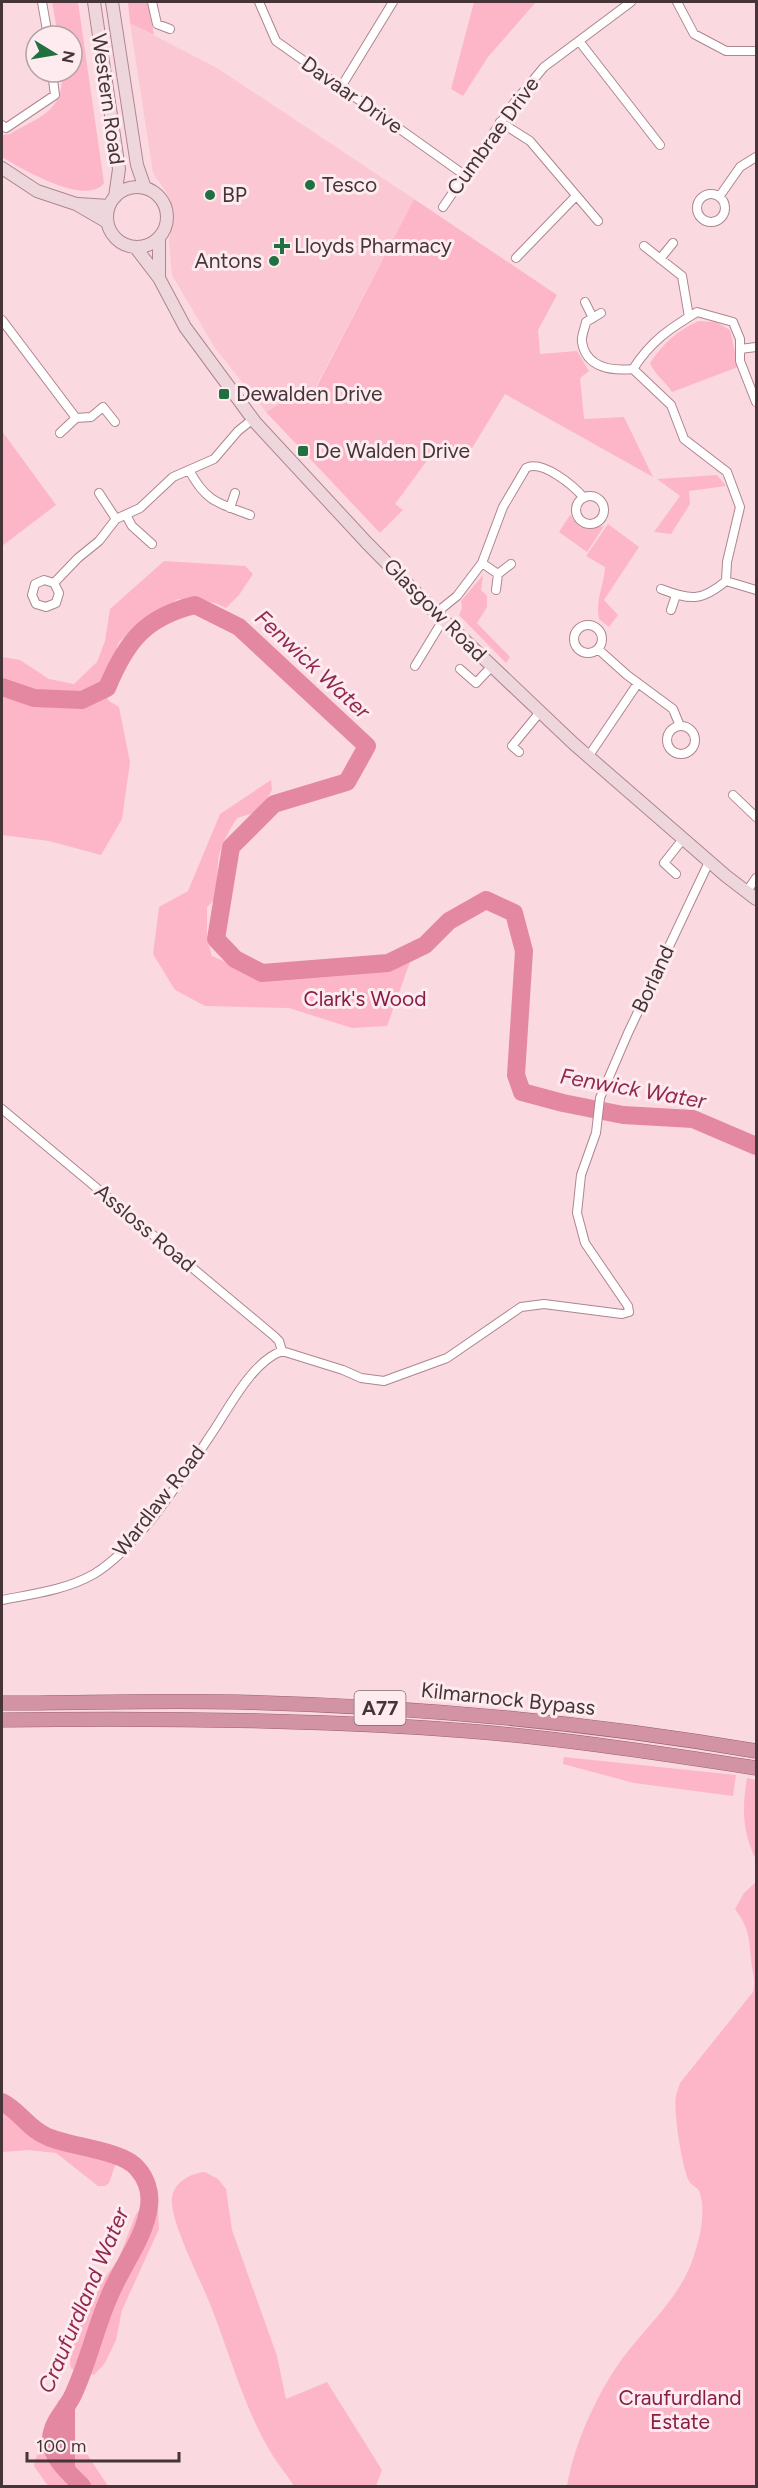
<svg xmlns="http://www.w3.org/2000/svg" width="758" height="2488" font-family="Figtree,sans-serif">
<rect width="100%" height="100%" fill="#fbd9e1"/>
<path fill="#fac7d3" d="M130,23L217,68L414,199L315,388L307,386L266,412L215,348L172,275L169,241L174,210L167,193L153,173Z"/>
<path fill="#fdb6c8" d="M52,2H78L104,183C86,207 22,169 2,157V135L10,134C40,116 64,112 62,72H72V36H58Z
M128,2H148L154,35L130,23Z
M474,2H536L488,57L463,96L451,89Z
M414,199L557,295L538,330L540,354L577,351L589,371L580,378L584,419L624,417L653,477L505,394L466,458L437,447L395,504L403,510L380,533L266,412L308,386L316,388Z
M699,321L716,322L730,330L738,367L672,392C665,381 655,375 650,363C663,344 677,330 699,321Z
M2,431L56,505L2,546Z
M717,475L726,486L689,491L690,504L671,534L654,532L680,496L657,479Z
M570,515C582,534 587,529 604,526L587,552L559,532Z
M608,524L639,547L604,600L618,615L609,627L599,619C595,600 604,586 605,567L586,556Z
M164,561L245,566L253,574L239,595L226,608L215,603L178,599L141,621L119,642L111,664L100,683L109,701L119,707L130,762L122,819L101,855L49,841L2,835V657L20,660L49,679L74,684L97,662L105,641L110,609Z
M483,575L481,590L487,596V607L477,623L510,657L506,663L459,615L462,608L461,601Z
M271,780L272,790L260,811L237,818C216,852 217,857 218,896L207,907V939L212,956L255,975L291,979L337,972L382,971L410,962L387,1026L352,1028L289,1008L205,1006L175,990L153,954L159,907L188,891L220,814Z
M564,1757L736,1775L733,1796L634,1783L563,1764Z
M747,1778L756,1780V1860C742,1831 742,1809 747,1778Z
M756,1882V2486H567C574,2446 593,2403 615,2369C642,2328 683,2299 696,2249C701,2233 706,2207 699,2191C697,2187 691,2185 689,2181C682,2167 673,2111 676,2096C677,2091 679,2087 680,2083L753,1992C756,1976 752,1974 751,1959C749,1937 749,1928 735,1909L744,1893Z
M2,2102C15,2109 21,2122 33,2130C57,2146 91,2149 118,2157L109,2183L105,2186H98L56,2153L28,2150L2,2152Z
M205,2172L218,2179L226,2189L232,2230L277,2356L286,2399L327,2382L382,2470L376,2486H294C288,2476 280,2467 273,2456C245,2411 231,2358 212,2309C203,2284 169,2221 172,2198C174,2182 191,2173 205,2172Z
M150,2202L158,2208L159,2229L122,2310L116,2340L105,2363L94,2375L75,2371L71,2368L68,2346L103,2280L118,2260L136,2214L145,2203Z
M54,2441L73,2443L85,2451L108,2486H48L34,2466C37,2453 40,2444 54,2441Z"/>
<g fill="none" stroke-linecap="round" stroke-linejoin="round">
<path stroke="#e488a2" stroke-width="18" d="M2,687L34,698L82,700L107,688C126,642 145,617 195,605L239,627L367,746L347,782L274,804L231,847L216,939L235,959L262,973L388,963L425,945L449,921L486,900L514,913L524,951L516,1075L522,1092L563,1103L623,1115L693,1119L756,1146
M2,2102C20,2111 28,2129 48,2137C71,2147 122,2150 137,2168C146,2178 151,2192 149,2206C145,2238 121,2267 109,2297C95,2329 88,2363 73,2395C66,2410 52,2421 51,2439C50,2457 70,2474 82,2486
M66,2406V2467"/>
<g stroke="#ad868f" stroke-width="10">
<path id="minor" d="M42,2L48,36
M152,2L157,24L170,29
M259,2L276,41L463,174
M677,2L694,34L726,51H756
M579,41L660,145
M341,87L393,2
M500,122L530,141L598,221
M2,125L6,128L55,95L52,72
M697 208a14 14 0 1 1 28 0a14 14 0 1 1-28 0Z
M719,197L740,167L756,157
M443,207L514,103L544,67L631,2
M644,246L682,276L689,317
M516,258L576,196
M660,259L673,243
M585,302L593,318
M601,313L586,322C585,328 581,336 582,342C586,368 612,371 633,369
M2,320L76,418L60,433
M740,349L756,347
M756,402L740,361V339L733,322L697,312C669,329 651,341 633,369L671,405L684,439L727,472L740,507L727,562L726,581L756,590
M76,418L91,417L103,407L115,422
M189,470C206,502 218,503 250,515
M99,493L116,519
M576 510a14 14 0 1 1 28 0a14 14 0 1 1-28 0Z
M230,508L235,493
M126,515L132,526L152,544
M482,563L498,574L511,564
M54,583L59,593L56,603L46,607L36,604L32,595L35,584L44,580L54,583L78,558L99,541L116,519L140,508L173,477L214,459L238,431L253,419
M661,589C690,600 701,602 726,581
M496,590L498,574
M671,610L676,595
M436,613L457,596L482,563L503,507L526,468C542,459 574,486 584,498
M574 639a14 14 0 1 1 28 0a14 14 0 1 1-28 0Z
M598,649L627,675L673,709L680,726
M415,666L443,620
M460,669L476,683L492,666
M667 740a14 14 0 1 1 28 0a14 14 0 1 1-28 0Z
M519,752L512,746L540,712
M588,757L638,683
M733,795L756,817
M676,874L664,863L683,839
M747,891L756,878
M2,1109L274,1336L279,1341L282,1351
M282,1351L343,1370L361,1378L384,1381L447,1358L521,1307L544,1304L622,1314L629,1312L628,1306L585,1243L577,1213L581,1175L596,1133L600,1098L628,1033L709,862
M2,1600C33,1594 66,1590 94,1574C140,1546 184,1475 214,1430C230,1406 253,1361 282,1351"/>
</g>
<g stroke="#ad868f" stroke-width="14">
<path id="secondary" d="M94,2L119,169L115,197
M112,2L137,165L145,188
M2,168L37,191L76,204L107,222
M107 217a30 30 0 1 1 60 0a30 30 0 1 1-60 0Z
M78,204L109,206
M159,238V278
M136,248L159,278L185,327L255,422L367,543L436,613L574,744L726,876L756,899"/>
</g>
<g stroke="#996170" stroke-width="15">
<path id="trunk" d="M2,1703C80,1703 159,1700 237,1702C411,1706 585,1722 756,1751
M2,1720C148,1718 295,1719 441,1729C547,1736 652,1752 756,1768"/>
</g>
<use href="#minor" stroke="#fff" stroke-width="8"/>
<use href="#secondary" stroke="#eed6dd" stroke-width="12"/>
<use href="#trunk" stroke="#d293a4" stroke-width="14"/>
</g>
<g fill="#21703f" stroke="#fdebef" stroke-width="2">
<circle cx="310" cy="185" r="6"/>
<circle cx="210" cy="195" r="6"/>
<path d="M279 237h6v6h6v6h-6v6h-6v-6h-6v-6h6z"/>
<circle cx="274" cy="261" r="6"/>
<rect x="218" y="388" width="12" height="12" rx="3"/>
<rect x="297" y="445" width="12" height="12" rx="3"/>
</g>
<g text-anchor="middle" stroke-width="6" stroke-linejoin="round" paint-order="stroke">
<rect fill="#fdebef" stroke="#7c6c70" stroke-width="1.5" x="354.5" y="1691" width="51" height="34" rx="4.5"/>
<g font-size="20" font-weight="bold" fill="#453539">
<text x="380" y="1715">A77</text>
</g>
<g font-size="21" fill="#453539" stroke="#fdebef">
<text transform="translate(352 95) rotate(35)" y="7">Davaar Drive</text>
<text transform="translate(108 99) rotate(82)" y="7">Western Road</text>
<text transform="translate(493 136) rotate(-54)" y="7">Cumbrae Drive</text>
<text transform="translate(435 610) rotate(45)" y="7">Glasgow Road</text>
<text transform="translate(653 979) rotate(-65)" y="7">Borland</text>
<text transform="translate(145 1228) rotate(40)" y="7">Assloss Road</text>
<text transform="translate(159 1501) rotate(-52)" y="7">Wardlaw Road</text>
<text transform="translate(508 1699) rotate(6)" y="7">Kilmarnock Bypass</text>
</g>
<g font-size="21" fill="#453539" stroke="#fdebef" text-anchor="start">
<text x="322" y="192">Tesco</text>
<text x="222" y="202">BP</text>
<text x="294" y="253">Lloyds Pharmacy</text>
<text x="262" y="268" text-anchor="end">Antons</text>
<text x="236" y="401">Dewalden Drive</text>
<text x="315" y="458">De Walden Drive</text>
</g>
<g font-size="21" fill="#881c47" stroke="#fdebef">
<text x="365" y="1006">Clark's Wood</text>
<text x="680" y="2405">Craufurdland<tspan x="680" dy="24">Estate</tspan></text>
</g>
<g font-size="22" font-style="italic" fill="#92274f" stroke="#fdebef">
<text transform="translate(313 664) rotate(43)" y="8">Fenwick Water</text>
<text transform="translate(633 1088) rotate(10)" y="8">Fenwick Water</text>
<text transform="translate(83 2300) rotate(-67)" y="8">Craufurdland Water</text>
</g>
</g>
<rect width="758" height="2488" fill="none" stroke="#453539" stroke-width="6"/>
<g transform="translate(54 54) rotate(101)"><circle r="28" fill="#fdebef" stroke="#b3a2a6" stroke-width="1.5"/>
<path d="M0-4.5L10 22L0 15L-10 22Z" fill="#21703f"/>
<text y="-9" font-size="16" font-weight="bold" text-anchor="middle" fill="#453539">N</text>
</g>
<path d="M27 2452v9h152v-9" fill="none" stroke="#453539" stroke-width="3"/>
<text x="36" y="2452" font-size="18" fill="#453539" stroke="#fdebef" stroke-width="4.5" paint-order="stroke">100 m</text>
</svg>
